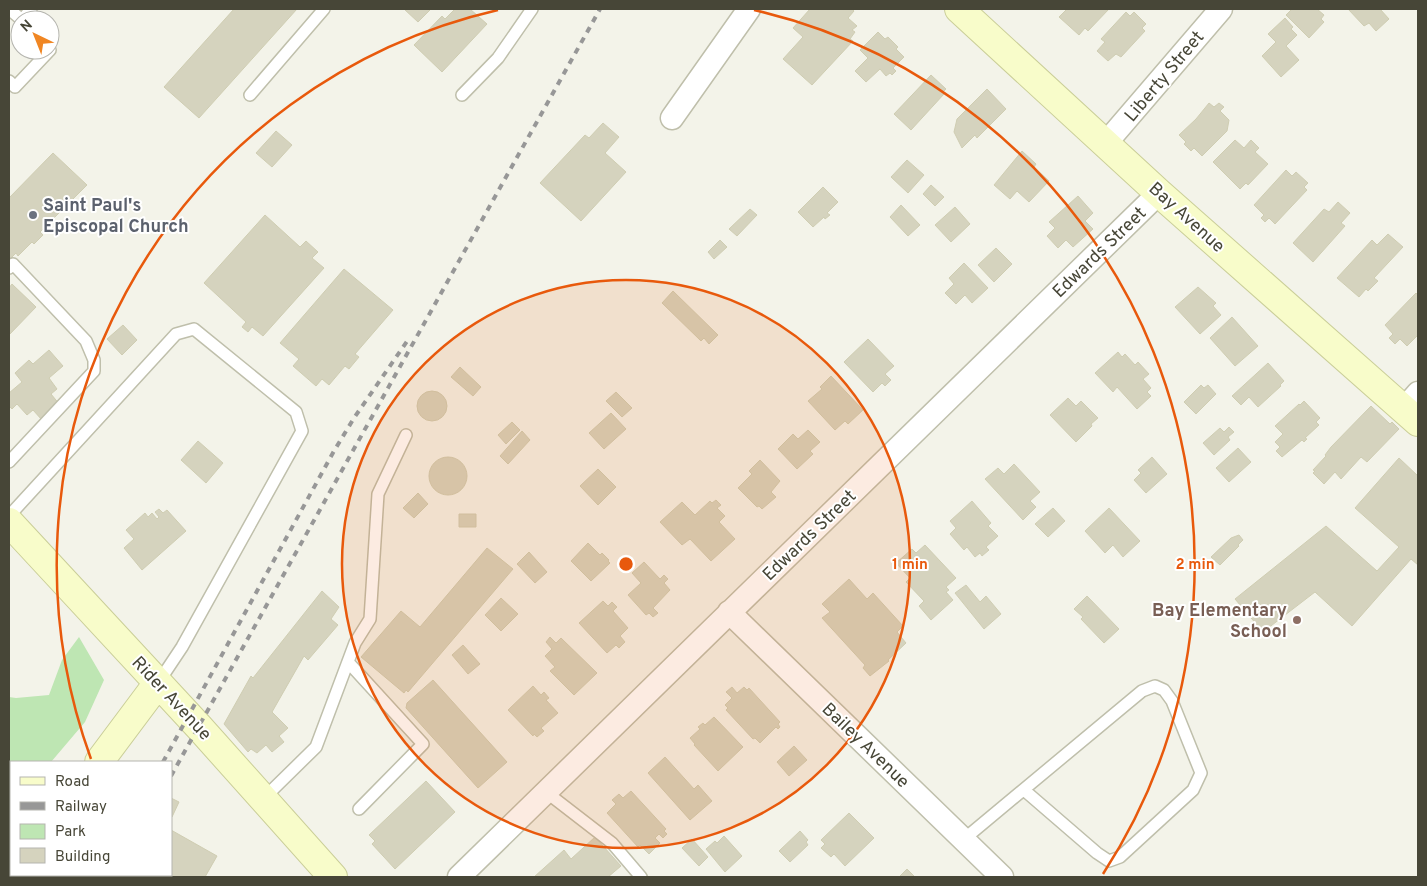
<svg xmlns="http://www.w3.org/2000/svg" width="1427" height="886" font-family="Overpass,sans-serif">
<rect width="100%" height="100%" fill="#f3f3e9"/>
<path fill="#bee6b3" d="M79,637L104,680L85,722L51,762H11V808L9,811V697L16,698L49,695L62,660Z"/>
<path fill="#d5d3be" stroke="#cfcdb2" d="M234,9H297L199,118L164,87Z
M404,9H431L418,22Z
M455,9H470L487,24L442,72L414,45L442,16L445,19Z
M810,9H852L854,11L848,18L857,26L852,30L855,32L850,39L853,41L812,85L783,59L803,37L793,28Z
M1067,9H1109L1088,31L1085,28L1079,35L1059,17Z
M1292,9H1317L1324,15L1321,19L1324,22L1309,38L1286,15Z
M1348,9H1380L1389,19L1376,31L1369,23L1364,26Z
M1126,12L1130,16L1134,12L1146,24L1142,28L1145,31L1121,57L1116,54L1108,61L1097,51L1105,42L1101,39Z
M1285,18L1293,27L1291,29L1297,35L1286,46L1299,60L1281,77L1262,56L1276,42L1268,34Z
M878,32L885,39L888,37L898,47L896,49L904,57L893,68L896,71L892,75L890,73L886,76L880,69L866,82L855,71L868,58L860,50Z
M931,75L946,89L942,93L944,94L911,130L894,114Z
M987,89L1006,109L977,138L975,135L962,148L954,132L957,119Z
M1209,103L1214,107L1219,103L1224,107L1220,111L1229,120L1227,131L1202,156L1194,148L1191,151L1184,144L1186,142L1179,135L1196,119Z
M603,123L619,137L605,153L626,172L581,221L540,183L585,135L589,138Z
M276,131L292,145L272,167L256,153Z
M1235,140L1244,148L1251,140L1259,148L1255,152L1268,164L1248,185L1246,183L1240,189L1213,162Z
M1022,151L1036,164L1034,167L1049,181L1029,202L1017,191L1010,199L994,185Z
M53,153L87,185L40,232L43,235L34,244L32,242L18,256L16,253L9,260V198Z
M907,160L924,175L908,193L891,177Z
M1286,170L1292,176L1296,172L1308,183L1304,187L1307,190L1275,224L1269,218L1265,222L1261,218L1264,215L1254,205Z
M931,185L944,197L935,206L923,194Z
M823,187L838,202L827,213L830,215L825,219L824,217L813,227L798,212Z
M1078,196L1093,213L1085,221L1093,229L1073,247L1066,240L1058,248L1047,236L1055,228L1049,222Z
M1338,202L1350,213L1341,223L1345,226L1313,262L1293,243L1324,209L1329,212Z
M901,205L920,225L908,236L890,217Z
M955,207L970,224L951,242L935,225Z
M750,209L757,215L737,236L729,229Z
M265,215L300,247L306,241L318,252L312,258L324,268L263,336L252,327L248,332L242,327L246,322L204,283Z
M1388,234L1403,247L1374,278L1378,281L1368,291L1366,289L1359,297L1337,278L1372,240L1377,245Z
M720,240L727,247L714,259L708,252Z
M996,248L1012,264L994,282L978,265Z
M964,263L988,288L972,303L965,295L956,304L945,293L954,284L949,278Z
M344,269L393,310L355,354L359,357L349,369L345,366L329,385L322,379L316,386L293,366L299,359L280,343Z
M12,284L36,307L9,335V288Z
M1198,287L1216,303L1213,306L1221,315L1200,334L1175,307Z
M673,291L718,335L709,344L704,338L701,341L662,303Z
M1416,293L1418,295V335L1407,346L1400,339L1395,344L1389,338L1393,334L1385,325Z
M1232,317L1258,346L1235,366L1210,338Z
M123,325L137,340L122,355L107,339Z
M868,339L894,366L885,374L891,380L885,386L882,383L873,392L844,362Z
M49,350L63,366L49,378L57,389L51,394L60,405L42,420L33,410L27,415L17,404L12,409L9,406V393L22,382L15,373L29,360L33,364Z
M1118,352L1122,357L1125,354L1135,365L1138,362L1149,374L1143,379L1151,388L1147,392L1151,396L1137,409L1117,387L1113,392L1095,373Z
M1268,363L1284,381L1280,385L1281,386L1258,407L1249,397L1241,405L1232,396Z
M460,367L481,387L473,396L451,377Z
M831,376L863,410L848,424L845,421L835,430L808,401L822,389L820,387Z
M1201,385L1204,388L1208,385L1216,394L1196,414L1184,402Z
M417 406a15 15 0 1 1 30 0a15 15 0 1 1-30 0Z
M616,392L632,408L622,417L606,401Z
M1068,398L1076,406L1081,401L1098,418L1091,424L1092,426L1076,442L1050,415Z
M1304,401L1320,418L1316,422L1319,425L1305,438L1307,439L1304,442L1302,440L1282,457L1276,451L1280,447L1275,442L1283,434L1275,426L1299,404L1300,405Z
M1371,406L1390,424L1392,422L1399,429L1367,462L1361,457L1341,479L1335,472L1324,484L1313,473L1315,471L1313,470L1326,456L1325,455L1331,447Z
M611,413L626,429L604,449L589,433Z
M512,422L520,430L506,444L498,435Z
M1229,427L1234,432L1228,437L1230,440L1214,455L1203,443L1220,428L1224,432Z
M808,430L820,442L810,451L813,454L797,469L778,449L793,434L798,439Z
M522,431L530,440L508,464L500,456Z
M198,441L223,463L206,483L181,460Z
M1238,448L1251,462L1229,482L1216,468Z
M429 476a19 19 0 1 1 38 0a19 19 0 1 1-38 0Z
M1152,457L1167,474L1146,493L1134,480L1141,473L1138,470Z
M1399,458L1418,476V565L1411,559L1352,626L1315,592L1263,632L1235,599L1326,526L1377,571L1399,547L1355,508Z
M760,460L780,481L771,492L776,497L762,509L759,506L757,507L738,488L752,474L749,471Z
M1014,464L1040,492L1030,501L1036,507L1023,520L985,479L998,468L1004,474Z
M598,469L616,487L598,505L580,486Z
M418,493L428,504L414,518L403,508Z
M716,500L721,505L717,508L725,516L719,522L735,539L711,561L690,539L682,545L660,522L682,502L695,515L710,501L712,503Z
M972,501L991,523L988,526L998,536L986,547L989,550L982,556L980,553L975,557L967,547L964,550L950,534L956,528L950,521Z
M1053,508L1065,521L1048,537L1035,524Z
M1109,508L1140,541L1123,557L1113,545L1105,553L1085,531Z
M159,509L163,513L167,510L186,531L142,570L124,548L134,539L126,530L145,513L148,517L152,513L157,519L159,517L155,512Z
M459,514H476V527H459Z
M1239,535L1243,540L1238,545L1239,546L1220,565L1211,557L1231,538Z
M588,543L600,555L602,553L609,560L608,561L610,563L591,581L571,561Z
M925,545L956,578L946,587L949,590L946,592L953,600L931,620L919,606L924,601L906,582L910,578L896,563L912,549L916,553Z
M487,548L513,569L408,692L406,690L404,693L361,657L401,611L420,627Z
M529,552L547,572L535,583L517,564Z
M644,562L660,579L664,575L668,579L664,583L670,590L653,608L658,613L653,617L649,613L646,615L628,595L641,583L632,573Z
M849,579L867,599L873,593L903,626L897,632L906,643L888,660L889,661L870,676L863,668L865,665L822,618L830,612L822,604Z
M966,585L980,602L986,596L1001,614L984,629L955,593Z
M322,591L339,607L331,619L338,625L308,660L304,656L272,712L288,728L279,736L284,742L272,752L266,745L257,753L251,749L248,752L224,724L251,676L253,678Z
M1087,596L1119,629L1104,643L1081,619L1083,617L1074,609Z
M501,598L518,614L501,631L485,615Z
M603,601L608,606L612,602L617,607L613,611L628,628L620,636L625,642L619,648L616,645L607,653L579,623Z
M550,637L556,643L561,638L597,673L574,695L550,671L555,667L545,656L552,649L546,642Z
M463,645L480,664L468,674L452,655Z
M433,680L507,762L478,788L406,708L407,703Z
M533,686L541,695L544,692L549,698L546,700L558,713L541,728L544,731L537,737L534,734L533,736L508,710Z
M732,687L737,693L744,687L747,690L749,688L780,722L778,724L780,727L778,729L776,727L760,743L755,738L753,739L726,710L728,708L725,705L732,698L726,692Z
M714,717L743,747L718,771L694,745L695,744L690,738L700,729L698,727L703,723L705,725Z
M794,746L807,760L789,776L777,762Z
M665,757L694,789L698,785L712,801L690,820L648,773Z
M426,781L455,812L395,869L372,844L375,841L369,835Z
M631,791L666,829L664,831L667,834L663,838L659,834L655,838L660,843L649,854L640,845L638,847L607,813L616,804L612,800L619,794L623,798Z
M171,798L179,802L172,817H171Z
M849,813L874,838L845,866L834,854L831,857L821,848L825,844L821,840Z
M171,830L217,856L205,877H143L145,875H171Z
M800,831L808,840L806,842L808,845L790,862L779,851Z
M724,836L742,856L725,872L706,849L715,841L717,843Z
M595,837L621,866L608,877H534L564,850L571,859Z
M692,839L708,857L699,866L682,848Z
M907,869L915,877H899Z
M52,875H79L78,877H50Z"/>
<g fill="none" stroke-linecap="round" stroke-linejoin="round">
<g stroke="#bfbfab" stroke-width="14">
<path id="lane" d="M9,9L22,20
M22,20L31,9
M9,81L15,87L50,50
M250,95L324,9
M462,95L498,58L532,9
M9,268L13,264L86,341L94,360V371L9,462
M9,516L176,334L194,329L296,412L302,431L182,647L158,683
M348,662L423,744L359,809
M546,792L612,843L641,877
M263,799L316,747L355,643L370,619L378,494L406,435
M963,840L1142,691L1155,686L1164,690L1172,701L1201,773L1193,790L1120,857L1109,861L1097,853L1024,790"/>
</g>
<g stroke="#bfbfab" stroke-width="25">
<path id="street" d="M672,118L749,9
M1106,143L1221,9
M1404,409L1418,393
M729,612L1002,877
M459,877L1159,193"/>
</g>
<g stroke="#cace98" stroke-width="30">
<path id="secondary" d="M959,9L1159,193L1418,422
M9,522L199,727L333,877
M99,762L158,683
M13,877L15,875"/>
</g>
<use href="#lane" stroke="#fff" stroke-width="11"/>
<use href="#street" stroke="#fff" stroke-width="22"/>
<use href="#secondary" stroke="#f8fcca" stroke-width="28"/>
<path stroke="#979797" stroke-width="4" stroke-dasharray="6 6" stroke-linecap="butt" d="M163,762L334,451L354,418L410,337
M171,776L600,9
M96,877L97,875
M114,877L116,875"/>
</g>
<circle cx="626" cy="564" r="284" fill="#e8590c" fill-opacity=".12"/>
<g fill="none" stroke="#e8590c" stroke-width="2.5">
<circle cx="626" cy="564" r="284"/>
<path d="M91 759A569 569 0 0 1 498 10M754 10A569 569 0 0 1 1103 874"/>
</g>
<circle fill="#6b7280" stroke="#fff" stroke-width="2" cx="33" cy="215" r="5"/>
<circle fill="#8d6e63" stroke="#fff" stroke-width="2" cx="1297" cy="620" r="5"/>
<g text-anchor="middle" stroke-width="4" stroke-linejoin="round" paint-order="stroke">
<g font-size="18" fill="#474637" stroke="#fff">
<text transform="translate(1164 76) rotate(-50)" y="6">Liberty Street</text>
<text transform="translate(1187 217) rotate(42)" y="6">Bay Avenue</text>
<text transform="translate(1099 252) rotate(-44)" y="6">Edwards Street</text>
<text transform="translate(809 535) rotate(-44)" y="6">Edwards Street</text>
<text transform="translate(172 698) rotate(47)" y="6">Rider Avenue</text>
<text transform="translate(866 745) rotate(44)" y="6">Bailey Avenue</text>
</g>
<g font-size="18" font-weight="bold" fill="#5b616d" stroke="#fff" text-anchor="start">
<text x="43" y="211">Saint Paul's<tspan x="43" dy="21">Episcopal Church</tspan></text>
</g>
<g font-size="18" font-weight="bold" fill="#785e54" stroke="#fff" text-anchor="end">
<text x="1287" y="616">Bay Elementary<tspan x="1287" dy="21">School</tspan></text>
</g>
</g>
<circle cx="626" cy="564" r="8" fill="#e8590c" stroke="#fff" stroke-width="2.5"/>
<g font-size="15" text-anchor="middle" font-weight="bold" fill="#e8590c" stroke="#fff" stroke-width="4" stroke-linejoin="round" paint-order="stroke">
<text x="910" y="569">1 min</text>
<text x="1195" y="569">2 min</text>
</g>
<rect width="1427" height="886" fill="none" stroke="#474637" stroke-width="20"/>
<rect x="10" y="761" width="162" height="115" fill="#ffffff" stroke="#b5b5af"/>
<rect x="20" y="777" width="25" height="8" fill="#f8fcca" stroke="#b5b5af"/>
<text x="55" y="786" font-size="15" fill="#474637">Road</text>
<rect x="20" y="802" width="25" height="8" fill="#979797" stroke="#b5b5af"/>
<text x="55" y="811" font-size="15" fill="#474637">Railway</text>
<rect x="20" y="824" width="25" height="15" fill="#bee6b3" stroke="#b5b5af"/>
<text x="55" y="836" font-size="15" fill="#474637">Park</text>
<rect x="20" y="848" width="25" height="15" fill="#d5d3be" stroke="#b5b5af"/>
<text x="55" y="861" font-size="15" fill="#474637">Building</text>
<g transform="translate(35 35) rotate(317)"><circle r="24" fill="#ffffff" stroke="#b5b5af"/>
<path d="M0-4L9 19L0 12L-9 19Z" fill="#f08623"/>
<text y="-8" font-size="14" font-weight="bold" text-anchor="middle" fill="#474637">N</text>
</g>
</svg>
